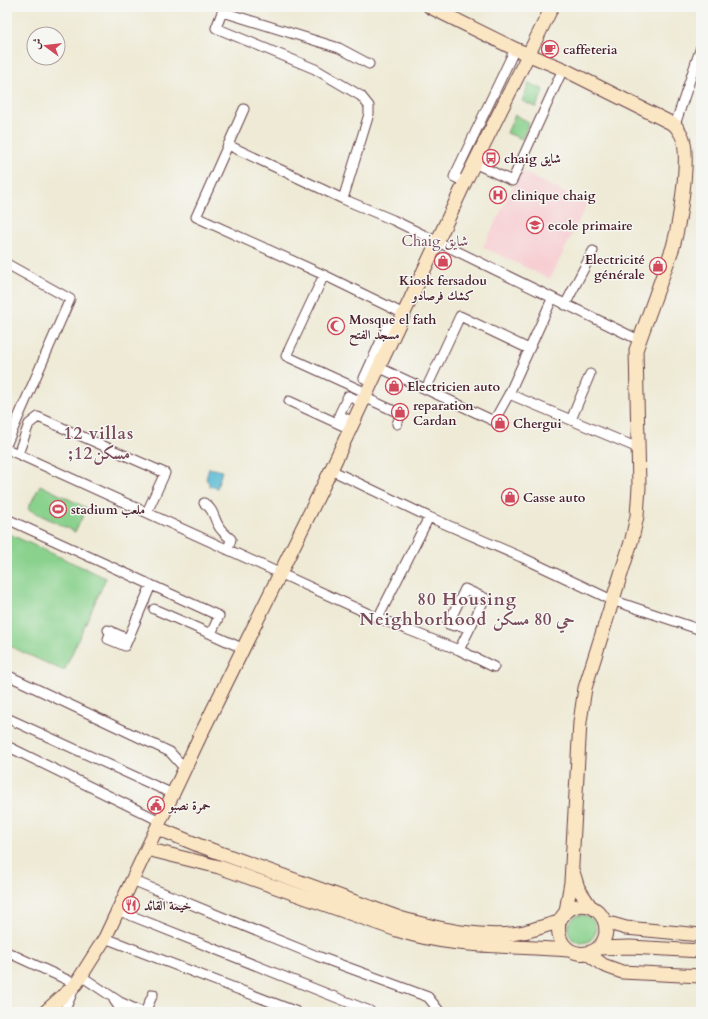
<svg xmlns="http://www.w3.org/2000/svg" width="708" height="1019" font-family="Cardo,Amiri,serif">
<rect width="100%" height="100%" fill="#f6f6f2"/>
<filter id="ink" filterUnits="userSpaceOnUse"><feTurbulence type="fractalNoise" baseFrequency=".025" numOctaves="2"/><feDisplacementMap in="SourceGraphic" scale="8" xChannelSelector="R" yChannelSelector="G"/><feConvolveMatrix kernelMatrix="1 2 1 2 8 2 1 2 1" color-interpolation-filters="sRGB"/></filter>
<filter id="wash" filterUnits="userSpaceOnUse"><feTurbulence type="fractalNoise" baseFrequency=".012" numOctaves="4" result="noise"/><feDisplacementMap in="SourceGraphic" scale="16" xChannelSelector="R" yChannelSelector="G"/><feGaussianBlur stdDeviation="0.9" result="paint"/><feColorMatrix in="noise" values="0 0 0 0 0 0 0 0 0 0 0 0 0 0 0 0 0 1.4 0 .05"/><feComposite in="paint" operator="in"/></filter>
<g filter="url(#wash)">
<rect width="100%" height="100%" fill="#eeead5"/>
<path fill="#f7cfd3" d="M521,171L587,204L550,279L483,247Z"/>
<path fill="#89d18d" stroke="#6a785c" d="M529,83L544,90L536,107L522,101Z
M515,115L529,122L522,139L507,133Z
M40,485L87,508L75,532L28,509Z
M7,533L106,578L64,671L7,645Z
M568 929a14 14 0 1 1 28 0a14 14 0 1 1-28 0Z"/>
<path fill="#55b9d3" stroke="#506c7f" d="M209,468L222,471L217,488L209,486V483L206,479Z"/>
</g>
<g filter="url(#ink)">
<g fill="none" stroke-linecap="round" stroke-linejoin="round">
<g stroke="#633d44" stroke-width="11">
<path id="street" d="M224,7L216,28L315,69L361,96L369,106V114L343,199
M223,12L339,48L369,64
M244,109L196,217L324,275L404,314
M675,125L701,47
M228,145L343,199L393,220L639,340
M474,163L512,181L563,69
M465,182L454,177L515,49
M7,264L70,299L7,443
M324,275L286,356L367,393
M565,305L593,251
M378,367L494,421L509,394L552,299
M372,382L364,378L388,325L397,329
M426,389L460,316L529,349
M509,394L638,448
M364,397L401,414L397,424
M289,401L350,429
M571,420L590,374
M353,422L339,415L348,396L362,402
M7,449L378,618L459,650L494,667
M18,454L29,424L38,417L165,473L147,512
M331,470L429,517L521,557L612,600L701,630
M204,503C214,510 213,516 218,525C221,531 226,535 231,539L228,550
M7,519L219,616L211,634L244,649
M154,609L211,634
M378,618L429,517
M108,630L128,639L151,585
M111,631L108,639L125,646L128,639
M459,650L485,598L465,589L448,624L454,626L455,623L469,629
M7,675L170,752L185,769
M7,718L173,794
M7,746L160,821
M132,880L317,956L428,997L440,1012
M117,910L370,1011
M105,938L297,1012
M7,952L76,984L64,1012
M81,976L120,1002L142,1012
M114,1000L121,1010L125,1012
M145,1012L153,994"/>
</g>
<g stroke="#633d44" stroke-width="15">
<path id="secondary" d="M430,7L515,49L563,69L675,125C677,128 680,132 682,136C691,156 679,225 673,247L636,350L639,487L637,516L632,539L585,688L580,722L571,882L566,911
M157,828L198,845L403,919C440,929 485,940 524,932C536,929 547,925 559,922C567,905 588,898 601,915C605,920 606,926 606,932C602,964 553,960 559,922
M147,849L219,867L397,930C455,949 510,945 568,950
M573,872L578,888L590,906
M605,922L626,928L701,935
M598,948L630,947L701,951
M587,953L603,965L622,972L701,976
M45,1012L76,984L105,938L201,734L331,470L465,182L552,7"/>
</g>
<use href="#street" stroke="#fff" stroke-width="9"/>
<use href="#secondary" stroke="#fbe6c4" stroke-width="13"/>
</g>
</g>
<defs>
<g id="cafe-ring" transform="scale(0.9)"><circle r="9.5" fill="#f6f6f2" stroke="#d1495b" stroke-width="1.5"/><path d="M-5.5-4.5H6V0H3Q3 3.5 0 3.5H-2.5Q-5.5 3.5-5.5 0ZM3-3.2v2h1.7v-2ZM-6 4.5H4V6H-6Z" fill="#d1495b"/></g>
<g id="bus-ring" transform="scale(0.9)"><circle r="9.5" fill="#f6f6f2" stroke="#d1495b" stroke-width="1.5"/><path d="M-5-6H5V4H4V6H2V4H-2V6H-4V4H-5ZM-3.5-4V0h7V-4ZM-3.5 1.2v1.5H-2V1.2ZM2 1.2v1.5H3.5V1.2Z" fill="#d1495b"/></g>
<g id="hospital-ring" transform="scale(0.9)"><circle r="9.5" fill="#f6f6f2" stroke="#d1495b" stroke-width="1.5"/><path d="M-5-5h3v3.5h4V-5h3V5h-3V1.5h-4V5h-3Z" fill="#d1495b"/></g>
<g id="school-ring" transform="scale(0.9)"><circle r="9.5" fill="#f6f6f2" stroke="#d1495b" stroke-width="1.5"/><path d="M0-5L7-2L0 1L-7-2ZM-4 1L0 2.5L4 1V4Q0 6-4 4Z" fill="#d1495b"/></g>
<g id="shop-ring" transform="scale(0.9)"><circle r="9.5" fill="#f6f6f2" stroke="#d1495b" stroke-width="1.5"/><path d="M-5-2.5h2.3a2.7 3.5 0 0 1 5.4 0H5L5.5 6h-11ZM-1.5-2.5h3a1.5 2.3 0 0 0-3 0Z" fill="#d1495b"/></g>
<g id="mosque-ring" transform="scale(0.9)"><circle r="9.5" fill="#f6f6f2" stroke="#d1495b" stroke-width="1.5"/><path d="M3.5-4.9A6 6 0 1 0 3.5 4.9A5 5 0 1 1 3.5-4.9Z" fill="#d1495b"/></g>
<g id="stadium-ring" transform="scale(0.9)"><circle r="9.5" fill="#f6f6f2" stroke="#d1495b" stroke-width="1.5"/><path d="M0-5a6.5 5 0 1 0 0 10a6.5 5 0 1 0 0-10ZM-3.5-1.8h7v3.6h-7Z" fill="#d1495b"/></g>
<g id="civic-ring" transform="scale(0.9)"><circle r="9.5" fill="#f6f6f2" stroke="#d1495b" stroke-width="1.5"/><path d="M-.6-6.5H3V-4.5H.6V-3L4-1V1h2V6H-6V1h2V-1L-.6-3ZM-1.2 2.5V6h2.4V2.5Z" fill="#d1495b"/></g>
<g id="restaurant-ring" transform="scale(0.9)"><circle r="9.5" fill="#f6f6f2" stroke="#d1495b" stroke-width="1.5"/><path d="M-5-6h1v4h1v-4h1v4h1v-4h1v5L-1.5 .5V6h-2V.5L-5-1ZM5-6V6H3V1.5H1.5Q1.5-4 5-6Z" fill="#d1495b"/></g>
</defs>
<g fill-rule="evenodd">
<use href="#cafe-ring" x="550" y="49"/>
<use href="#bus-ring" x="491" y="158"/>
<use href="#hospital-ring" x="498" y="195"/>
<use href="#school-ring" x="535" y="225"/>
<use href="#shop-ring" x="443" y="261"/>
<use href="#shop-ring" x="658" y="266"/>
<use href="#mosque-ring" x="336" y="326"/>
<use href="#shop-ring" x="394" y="386"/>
<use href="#shop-ring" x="400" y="412"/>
<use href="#shop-ring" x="500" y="423"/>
<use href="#shop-ring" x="510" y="497"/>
<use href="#stadium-ring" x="58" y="509"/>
<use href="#civic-ring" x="156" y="805"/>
<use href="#restaurant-ring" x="131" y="905"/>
</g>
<g text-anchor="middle" stroke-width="3" stroke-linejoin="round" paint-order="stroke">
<g font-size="13" font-weight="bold" fill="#4a1f2b" stroke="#f6f6f2" text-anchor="start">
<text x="563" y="54">caffeteria</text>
<text x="504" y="163">chaig شايق</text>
<text x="511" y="200">clinique chaig</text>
<text x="548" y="230">ecole primaire</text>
<text x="645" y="264" text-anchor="end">Electricité<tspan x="645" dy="15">générale</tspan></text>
<text x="443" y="285" text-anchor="middle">Kiosk fersadou<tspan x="443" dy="15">كشك فرصادو</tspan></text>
<text x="349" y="324">Mosque el fath<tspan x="349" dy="15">مسجد الفتح</tspan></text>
<text x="407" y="391">Electricien auto</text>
<text x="413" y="410">reparation<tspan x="413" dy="15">Cardan</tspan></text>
<text x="513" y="428">Chergui</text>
<text x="523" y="502">Casse auto</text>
<text x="71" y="514">stadium ملعب</text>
<text x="169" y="810">حمرة نصبو</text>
<text x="144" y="910">خيمة القائد</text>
</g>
<g font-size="15" fill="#794a5a" stroke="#f6f6f2">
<text x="435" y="246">Chaig شايق</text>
</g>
<g font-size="17" font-weight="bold" letter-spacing="1" fill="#794a5a" stroke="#f6f6f2">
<text x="99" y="439">12 villas<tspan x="99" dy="20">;12مسكن</tspan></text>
<text x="467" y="605">80 Housing<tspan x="467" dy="20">Neighborhood حي 80 مسكن</tspan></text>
</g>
</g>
<rect width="708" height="1019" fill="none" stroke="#f6f6f2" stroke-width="24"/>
<g transform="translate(46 46) rotate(285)"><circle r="19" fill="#f6f6f2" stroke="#b1a0a2"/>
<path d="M0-3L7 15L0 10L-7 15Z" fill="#d1495b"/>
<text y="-6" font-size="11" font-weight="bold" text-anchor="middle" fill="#4a1f2b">ش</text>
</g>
</svg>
